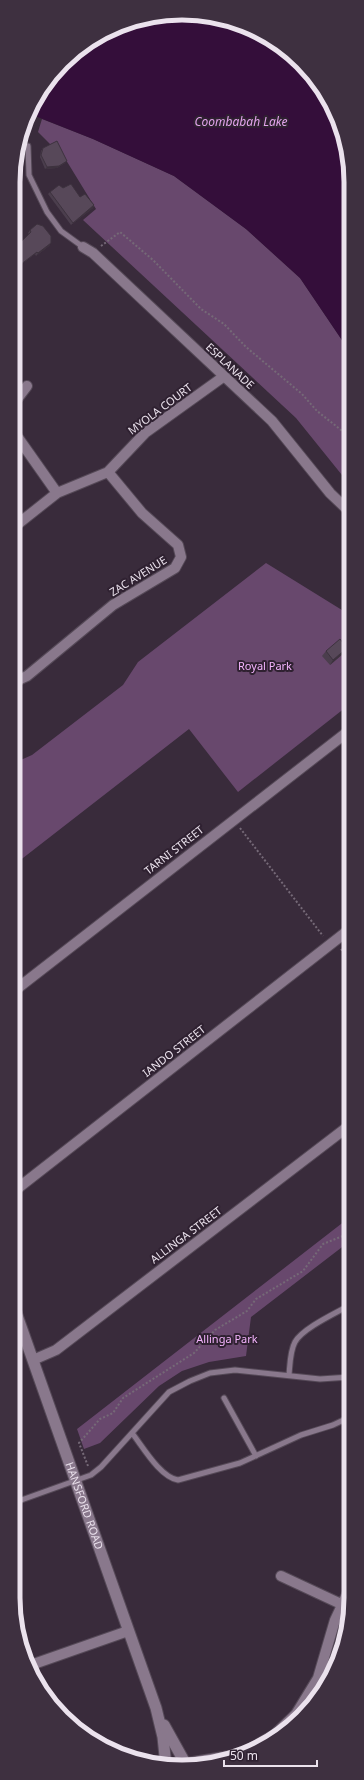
<svg xmlns="http://www.w3.org/2000/svg" width="364" height="1780" font-family="'Noto Sans',sans-serif">
<rect width="100%" height="100%" fill="#392b3b"/>
<path fill="#68486d" d="M42,119L93,139L174,176L246,229L300,278L350,352V485L296,418L83,220L96,209L66,160L38,132Z
M266,563L350,615V704L238,792L189,729L14,865V763L32,755L123,685L138,662Z
M350,1217V1241L251,1317L246,1356L209,1362L182,1371L159,1386L100,1443L84,1449L77,1429Z"/>
<path fill="#340e3a" d="M204,14L257,31L302,63L334,107L351,171L350,352L300,278L246,229L174,176L93,139L30,114L36,98L79,48L138,19Z"/>
<g fill="none" stroke-linecap="round" stroke-linejoin="round">
<g stroke="#554957" stroke-width="7">
<path id="service" d="M28,146L29,175L47,212L61,231L83,247
M289,1375C290,1364 290,1351 295,1342C303,1328 336,1313 350,1305
M224,1398L256,1456
M132,1433C143,1447 160,1477 178,1480L240,1463L301,1435L333,1425L350,1417
M13,1503L91,1475L101,1467L169,1392L190,1381L210,1373L235,1370L320,1379L350,1377"/>
</g>
<g stroke="#554957" stroke-width="12">
<path id="minor" d="M83,247L93,253L272,421L330,493L350,512
M14,403L27,386
M14,432L57,493
M14,527L57,493L108,472L145,433L223,377
M14,682L27,676L113,605L175,568L181,557L178,545L142,513L108,472
M14,991L350,730
M13,1192L350,929
M33,1360L56,1350L350,1125
M281,1576L341,1604
M28,1666L128,1631
M235,1758L274,1735L296,1714L318,1678L335,1620L350,1588
M187,1763L242,1754"/>
</g>
<g stroke="#554957" stroke-width="13">
<g id="tertiary">
<path id="s1" d="M13,1304L156,1708L163,1737L166,1766"/>
<path d="M164,1725L184,1761"/>
</g>
</g>
<path stroke="#756977" stroke-width="2" stroke-dasharray="2 2" stroke-linecap="butt" d="M101,246L120,232L153,260L201,309L224,324L246,347L302,394L317,411L341,430L350,443
M240,828L323,936
M341,949L350,961
M88,1466L79,1443L100,1419L113,1413L123,1398L194,1353L215,1330L247,1311L256,1299L303,1271L323,1244L350,1233"/>
<use href="#service" stroke="#89788c" stroke-width="5"/>
<use href="#minor" stroke="#89788c" stroke-width="10"/>
<use href="#tertiary" stroke="#89788c" stroke-width="11"/>
</g>
<path fill="#4b3e4d" d="M43,148L65,163L57,168L45,169L40,157L41,151Z
M63,188L94,205L93,208L71,225L48,194L50,192Z
M30,230L51,243L49,246L36,256L35,254L14,270V246L16,247L29,234L28,233Z
M347,648L344,653L330,665L322,656L326,651Z"/>
<path fill="#3d323e" d="M67,161L65,163L57,168L45,169L47,167Z
M94,205L93,208L71,225L73,223Z
M51,243L49,246L36,256L38,253Z
M37,252L35,254L14,270L16,268Z
M347,648L344,653L330,665L333,660Z"/>
<path fill="#574859" stroke="#3d323e" d="M57,141L67,161L59,166L47,167L41,155L43,148Z
M71,184L80,197L85,194L94,205L73,223L50,192L59,185L63,188Z
M37,224L43,226L51,236V243L38,253L37,252L16,268L14,265V246L16,247L31,232L30,230Z
M340,639L347,648L333,660L326,651Z"/>
<g text-anchor="middle" stroke-width="4" stroke-linejoin="round" paint-order="stroke">
<g font-size="11" fill="#ebe2ed" stroke="#2f2131">
<text transform="translate(230 366) rotate(43)" y="4">ESPLANADE</text>
<text transform="translate(160 409) rotate(-37)" y="4">MYOLA COURT</text>
<text transform="translate(138 576) rotate(-32)" y="4">ZAC AVENUE</text>
<text transform="translate(174 850) rotate(-38)" y="4">TARNI STREET</text>
<text transform="translate(174 1051) rotate(-38)" y="4">IANDO STREET</text>
<text transform="translate(186 1235) rotate(-37)" y="4">ALLINGA STREET</text>
<text dy="4" stroke="none"><textPath href="#s1" startOffset="214">HANSFORD ROAD</textPath></text>
</g>
<g font-size="11" fill="#f4b4fd" stroke="#2f2131">
<text x="265" y="670">Royal Park</text>
<text x="227" y="1343">Allinga Park</text>
</g>
<g font-size="12" font-style="italic" fill="#e3a4ec" stroke="#2f2131">
<text x="241" y="126">Coombabah Lake</text>
</g>
</g>
<path d="M0 0H364V1780H0ZM182 20H182A162 162 0 0 1 344 182V1598A162 162 0 0 1 182 1760H182A162 162 0 0 1 20 1598V182A162 162 0 0 1 182 20Z" fill="#3e3040" fill-rule="evenodd"/>
<path fill="none" stroke="#ebe2ed" stroke-width="5" d="M182 20H182A162 162 0 0 1 344 182V1598A162 162 0 0 1 182 1760H182A162 162 0 0 1 20 1598V182A162 162 0 0 1 182 20Z"/>
<path d="M224 1760v6h93v-6" fill="none" stroke="#ebe2ed" stroke-width="2"/>
<text x="230" y="1760" font-size="12" fill="#ebe2ed" stroke="#2f2131" stroke-width="3" paint-order="stroke">50 m</text>
</svg>
